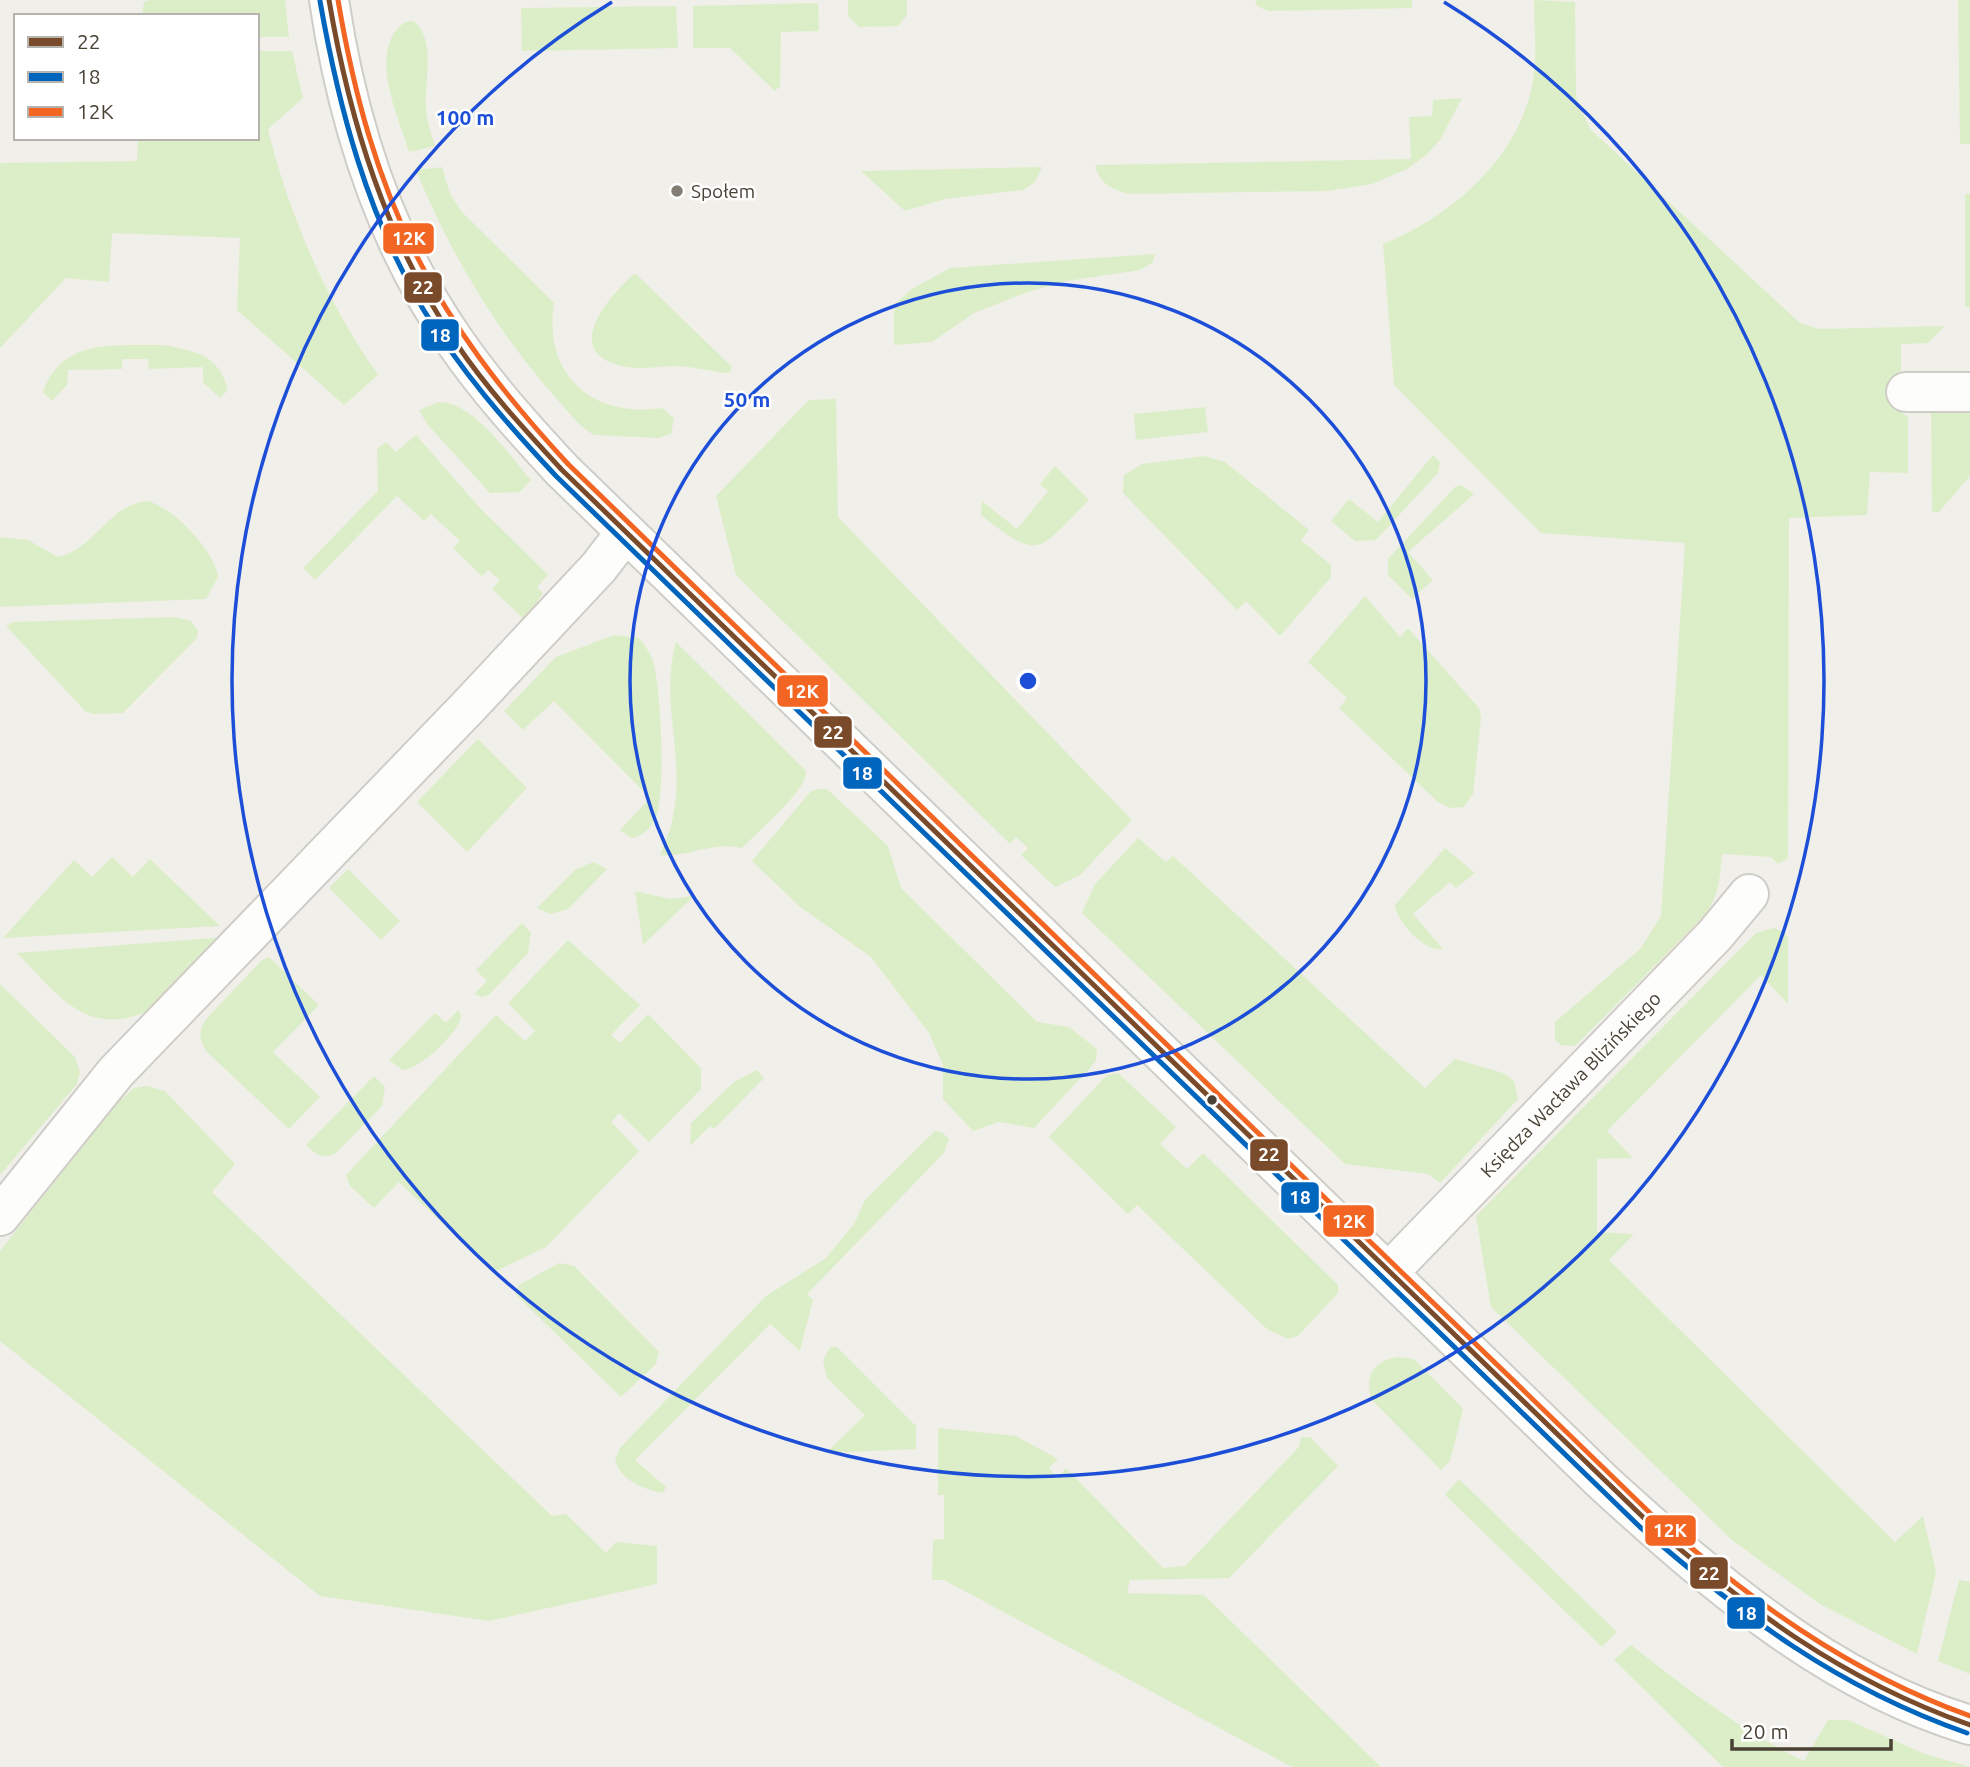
<svg xmlns="http://www.w3.org/2000/svg" width="1970" height="1767" font-family="Ubuntu,sans-serif">
<rect width="100%" height="100%" fill="#f0efea"/>
<path fill="#dceec7" d="M150,0H285L289,37H257V16H142L144,2Z
M848,0H907V15L898,26L859,27L848,16Z
M1255,0H1412V8L1268,11L1257,6Z
M1534,0L1575,2L1576,97L1590,129L1800,323L1819,329L1945,326L1928,343L1901,344V412L1908,417V473L1870,472L1867,515L1789,518L1788,858L1778,864L1771,857L1722,854C1720,878 1719,895 1705,915L1575,1046L1561,1045L1555,1040V1022L1640,949L1661,916L1685,543L1541,533L1394,385L1383,244C1450,217 1517,160 1532,86C1538,59 1534,28 1534,0Z
M1958,0H1970V144H1960Z
M818,3L819,31L781,32L780,86L775,91L730,48H693V6Z
M676,6L678,48L522,51L521,8Z
M413,21C437,38 424,83 426,108C427,121 431,133 435,146L409,152C398,115 366,50 405,22Z
M257,51H292L303,98L268,129C289,216 327,302 378,375L344,405L237,310L240,238L112,233L109,282L66,278L0,348V163L137,161L138,138H257Z
M1462,98L1440,140L1426,155L1407,169L1372,184L1327,191L1130,194C1112,190 1099,183 1095,165L1411,159L1409,117L1432,116L1433,100Z
M442,167L450,194L462,212L554,303C543,375 592,418 662,408L674,418L671,434L658,438L594,435C579,427 567,410 556,398C496,331 450,253 416,170Z
M1042,167L1035,182L1023,190L945,199L905,211L861,171Z
M1965,194H1970V307H1965Z
M1155,254L1153,262L1140,270L1067,281L1025,293L974,313L932,342L894,345V311L897,302L912,289L950,268Z
M635,273L732,367L730,372L724,373C708,370 692,367 676,366C660,366 643,370 627,367C558,355 607,298 635,273Z
M164,345C197,352 218,354 228,390L220,398L203,382V367L149,369L148,359H122V369L68,370L67,385L52,401L43,392C62,337 116,346 164,345Z
M836,399L838,517L1132,820L1080,875L1055,887L1021,855L1028,848L1016,837L1010,844L736,575L716,496L809,400Z
M439,402C475,403 508,454 531,480L520,492L490,493L427,424L419,410Z
M1205,407L1208,432L1136,440L1134,414Z
M1931,411L1970,413V476L1939,512H1932Z
M416,435L480,508L548,575L537,587L543,593L525,620L492,589L500,580L488,570L482,576L453,548L460,541L431,514L424,521L397,496L315,580L303,568L378,491L377,449L386,442L396,452Z
M1433,455L1440,462L1438,473L1376,540L1355,541L1331,521L1349,499L1378,522Z
M1204,456L1225,462L1309,530L1301,540L1331,565V577L1280,636L1246,601L1237,610L1123,493L1124,475L1142,464Z
M1055,466L1089,500C1038,550 1042,564 981,515L982,501L1017,529L1048,491L1040,484Z
M1461,485L1474,494L1408,552L1433,580L1412,599L1388,575V559L1455,487Z
M147,501C173,507 215,551 218,577L206,599L0,607V537L28,540L58,557C94,550 109,504 147,501Z
M1365,596L1400,637L1408,628L1479,708L1481,718L1473,794L1464,807L1450,808L1438,802L1339,708L1347,698L1308,662Z
M175,617L191,621L198,631L197,638L123,713L93,714L85,711L6,626L13,622Z
M614,635L639,638C645,645 650,653 653,661C661,687 666,793 656,817C651,827 644,836 632,838L620,830L650,798L554,701L523,730L504,711L556,657Z
M676,642L806,771C809,789 756,833 742,848C709,842 691,857 660,855C698,775 656,717 676,642Z
M478,739L527,788L467,852L417,802Z
M818,789H827L888,846L901,888L1037,1022L1069,1027L1097,1049L1096,1060L1090,1068L1034,1128L999,1122L973,1131L943,1099V1065L929,1033L871,957L799,906L752,861L811,791Z
M1138,838L1166,862L1173,856L1425,1088L1455,1059L1503,1073L1514,1081L1518,1099L1440,1183L1428,1174L1345,1164L1082,913L1095,884Z
M1445,848L1475,873L1456,888L1450,882L1413,914L1443,949C1425,953 1397,922 1395,905Z
M112,857L133,877L150,859L220,926L3,938L74,860L92,877Z
M593,862L607,869L568,909L550,914L537,908L575,870Z
M348,869L400,921L381,940L329,888Z
M635,891L670,899L694,896L643,945Z
M522,923L531,933L528,953L489,995L482,997L474,994L487,981L476,970Z
M1774,928L1784,932L1788,938V1004L1761,975L1607,1131L1633,1158L1597,1159V1232L1634,1234L1609,1260L1895,1542L1923,1516L1936,1572L1917,1654L1820,1604L1732,1540L1491,1307L1476,1216L1756,933Z
M226,937L156,1007C89,1042 60,997 17,953Z
M568,940L640,1005L611,1035L620,1043L648,1014L701,1068V1089L649,1142L619,1113L611,1122L639,1151L546,1247L494,1272L399,1182L374,1208L350,1186L346,1175L496,1015L525,1041L535,1031L508,1003Z
M269,957L319,1005L273,1052L320,1097L289,1129L207,1052C198,1039 198,1029 208,1017L262,960Z
M0,984L75,1057L80,1072L77,1084L0,1175Z
M458,1010L461,1015C461,1031 419,1070 403,1070L389,1060L435,1013L446,1023Z
M757,1070L764,1078L714,1129L710,1126L690,1146L691,1123L734,1082Z
M1118,1073L1176,1127L1160,1144L1187,1169L1203,1153L1338,1285V1293L1298,1336L1288,1339L1267,1329L1137,1205L1128,1214L1049,1137L1107,1075Z
M374,1076L385,1087L382,1106L336,1153C323,1160 315,1154 306,1145Z
M147,1086L165,1091L235,1164L212,1192L552,1516L566,1514L606,1553L616,1542L657,1546V1584L489,1621L320,1596L0,1341V1251L117,1103L134,1088Z
M935,1131L943,1133L949,1139L944,1153L807,1294L813,1300L800,1351L770,1324L635,1460L666,1487L663,1493C643,1489 621,1481 615,1460L620,1448L766,1296L826,1258L854,1224L865,1200Z
M559,1263L574,1266L659,1352L656,1364L621,1397L515,1294L519,1285Z
M830,1347H837L916,1426V1449L826,1453L865,1415L827,1378L823,1360Z
M1398,1357L1414,1359L1463,1409L1450,1461L1441,1470L1371,1399C1365,1375 1373,1361 1398,1357Z
M938,1428L1016,1436L1058,1459L1049,1468L1058,1477L1066,1468L1163,1568L1185,1566L1299,1447L1301,1437H1310L1338,1466L1229,1578L1130,1580L1127,1593L1204,1595L1381,1767H1292L944,1580H932L933,1540L944,1539V1495H938Z
M1459,1479L1617,1632L1602,1647L1445,1495Z
M1959,1580L1970,1582V1674L1938,1661Z
M1631,1645C1686,1688 1741,1731 1804,1761L1828,1720H1848L1925,1754L1970,1767H1723L1614,1660Z"/>
<g fill="none" stroke-linecap="round" stroke-linejoin="round">
<g stroke="#cfcdc7" stroke-width="42">
<g id="minor">
<path d="M329,0C347,121 385,242 456,343C487,388 524,429 562,470L1605,1484C1712,1581 1828,1683 1970,1725"/>
<path d="M1906,392H1970"/>
<path d="M0,1216L116,1072L469,706L599,567L625,533"/>
<path id="s1" d="M1389,1272L1715,935L1749,894"/>
</g>
</g>
<use href="#minor" stroke="#fdfdfc" stroke-width="38"/>
<g stroke="#fff" stroke-width="10">
<path id="bus-1" d="M329,0C350,123 386,239 456,343C487,389 525,430 562,470L1646,1520C1749,1610 1840,1679 1970,1725"/>
</g>
<g stroke="#fff" stroke-width="10">
<path id="bus-2" d="M320,1C339,109 367,214 423,309C460,370 507,424 556,476L1640,1527C1744,1617 1836,1687 1967,1733"/>
</g>
<g stroke="#fff" stroke-width="10">
<path id="bus-3" d="M338,0C372,200 431,316 568,464L1651,1514C1751,1600 1845,1671 1970,1716"/>
</g>
<use href="#bus-1" stroke="#7a4b2a" stroke-width="5"/>
<use href="#bus-2" stroke="#0065bd" stroke-width="5"/>
<use href="#bus-3" stroke="#f26522" stroke-width="5"/>
</g>
<g fill="none" stroke="#1d4ed8" stroke-width="3.5">
<circle cx="1028" cy="681" r="398"/>
<path d="M1444 2A796 796 0 1 1 612 2"/>
</g>
<circle fill="#837e74" stroke="#fff" stroke-width="2.5" cx="677" cy="191" r="7"/>
<circle fill="#484134" stroke="#fff" stroke-width="2.5" cx="1212" cy="1100" r="6"/>
<g text-anchor="middle" stroke-width="5" stroke-linejoin="round" paint-order="stroke">
<g font-size="19" fill="#484134" stroke="#fff" text-anchor="start">
<text x="691" y="198">Społem</text>
</g>
<g font-size="19" fill="#484134" stroke="#fff">
<text dy="7" stroke="none"><textPath href="#s1" startOffset="261">Księdza Wacława Blizińskiego</textPath></text>
</g>
</g>
<circle cx="1028" cy="681" r="10" fill="#1d4ed8" stroke="#fff" stroke-width="3.5"/>
<g font-size="21" text-anchor="middle" font-weight="bold" fill="#1d4ed8" stroke="#fff" stroke-width="5" stroke-linejoin="round" paint-order="stroke">
<text x="465" y="125">100 m</text>
<text x="747" y="407">50 m</text>
</g>
<g stroke="#fff" stroke-width="2.5">
<rect x="382" y="222" width="53" height="33" rx="7" fill="#f26522"/>
<rect x="403" y="271" width="40" height="33" rx="7" fill="#7a4b2a"/>
<rect x="420" y="318" width="40" height="34" rx="7" fill="#0065bd"/>
<rect x="776" y="674" width="53" height="34" rx="7" fill="#f26522"/>
<rect x="813" y="715" width="40" height="34" rx="7" fill="#7a4b2a"/>
<rect x="842" y="756" width="41" height="34" rx="7" fill="#0065bd"/>
<rect x="1249" y="1138" width="40" height="34" rx="7" fill="#7a4b2a"/>
<rect x="1280" y="1181" width="40" height="33" rx="7" fill="#0065bd"/>
<rect x="1322" y="1204" width="53" height="34" rx="7" fill="#f26522"/>
<rect x="1644" y="1514" width="53" height="33" rx="7" fill="#f26522"/>
<rect x="1689" y="1556" width="40" height="34" rx="7" fill="#7a4b2a"/>
<rect x="1726" y="1596" width="40" height="34" rx="7" fill="#0065bd"/>
</g>
<g font-size="19" text-anchor="middle" font-weight="bold" fill="#fff">
<text x="409" y="245">12K</text>
<text x="423" y="294">22</text>
<text x="440" y="342">18</text>
<text x="802" y="698">12K</text>
<text x="833" y="739">22</text>
<text x="862" y="780">18</text>
<text x="1269" y="1161">22</text>
<text x="1300" y="1204">18</text>
<text x="1349" y="1228">12K</text>
<text x="1670" y="1537">12K</text>
<text x="1709" y="1580">22</text>
<text x="1746" y="1620">18</text>
</g>
<rect x="14" y="14" width="245" height="126" fill="#ffffff" stroke="#b6b3ae" stroke-width="2"/>
<rect x="28" y="37" width="35" height="10" fill="#7a4b2a" stroke="#b6b3ae" stroke-width="2"/>
<text x="77" y="49" font-size="21" fill="#484134">22</text>
<rect x="28" y="72" width="35" height="10" fill="#0065bd" stroke="#b6b3ae" stroke-width="2"/>
<text x="77" y="84" font-size="21" fill="#484134">18</text>
<rect x="28" y="107" width="35" height="10" fill="#f26522" stroke="#b6b3ae" stroke-width="2"/>
<text x="77" y="119" font-size="21" fill="#484134">12K</text>
<path d="M1732 1739v10h159v-10" fill="none" stroke="#484134" stroke-width="3.5"/>
<text x="1742" y="1739" font-size="21" fill="#484134" stroke="#ffffff" stroke-width="5" paint-order="stroke">20 m</text>
</svg>
